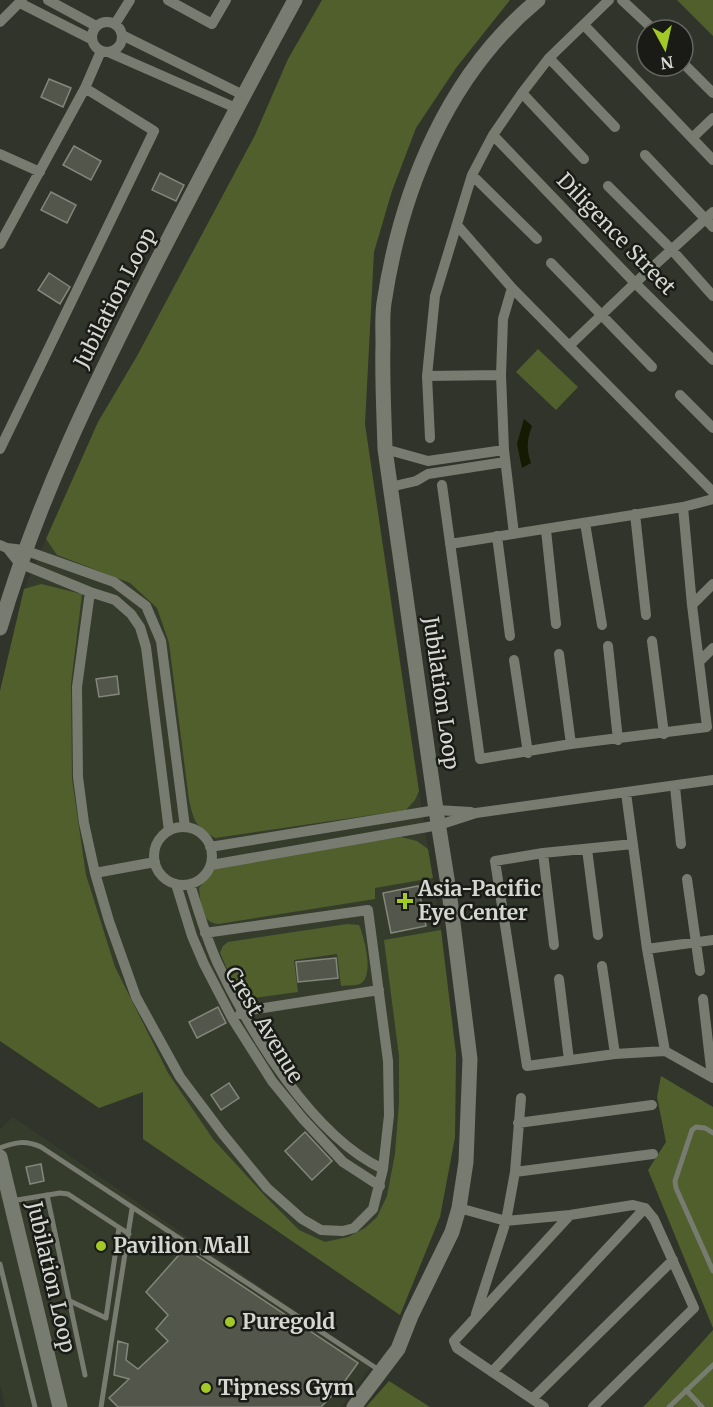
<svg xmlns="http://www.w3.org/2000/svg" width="713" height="1407" font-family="Merriweather,serif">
<rect width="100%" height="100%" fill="#31342a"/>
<path fill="#363c2c" d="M46,539L57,555L130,583L157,608L169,643L415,800L419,791L441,930L456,1054L455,1137L440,1217L400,1315L143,1139V1092L99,1108L0,1041V691L24,589Z
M13,1117L373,1364L341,1407H5L0,1385V1129Z"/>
<path fill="#505f2c" d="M322,0H510L456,68L416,128L392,191L374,252L365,424L419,791L415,800L406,810L215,838C196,827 194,822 189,800L169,643L157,608L130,583L57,555L46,539L98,422L137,356L255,135L288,59Z
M677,0H713V36Z
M538,349L578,387L556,410L516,372Z
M41,584L82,594L71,684L72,779L86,875L115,967L168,1073L213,1139L267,1198L299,1230L325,1242L348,1237L365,1228L377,1217L387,1196L395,1154L399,1103V1056L384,940L441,930L456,1054L455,1137L440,1217L400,1315L143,1139V1092L99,1108L0,1041V691L24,589Z
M401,837L417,841L428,849L433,878L375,888V899L218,924C200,922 201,904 199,888C205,881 211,869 218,865Z
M347,924L359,925C364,936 375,976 360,984C355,986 346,985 341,986L337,954L294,960L298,992L247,999L239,996L220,953L223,946L228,942Z
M661,1076L713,1107V1328L648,1170L666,1142L657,1097Z
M713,1330V1407H643L649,1401Z
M389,1381L430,1407H366Z"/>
<path fill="#141b01" d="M524,419L532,426C527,440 526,448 531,463L522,468L517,444Z"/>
<path fill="#52564b" stroke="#83877b" stroke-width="1.5" d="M49,79L71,88L63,107L41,97Z
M74,146L101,161L91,180L63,165Z
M160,173L184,185L176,201L152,190Z
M51,192L76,205L67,223L41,210Z
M49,273L70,287L60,304L38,290Z
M117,676L119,694L99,697L96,679Z
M418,886L426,926L391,933L383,893Z
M336,958L338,978L298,982L296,962Z
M218,1007L226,1023L197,1038L189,1022Z
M229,1083L239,1098L221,1110L211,1095Z
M305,1132L332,1161L312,1180L285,1151Z
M41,1164L44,1181L30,1184L26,1167Z
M185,1248L358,1363L342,1385L321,1407H118L109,1398L129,1379L114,1375L118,1341L128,1344L126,1360L138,1369L168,1341L156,1329L168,1315L146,1292Z"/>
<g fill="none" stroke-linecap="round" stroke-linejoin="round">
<path stroke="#777b70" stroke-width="5" d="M713,1133L705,1128L696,1127L692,1130L675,1181L676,1188L713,1271
M0,1148C16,1142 25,1140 41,1147L379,1370
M47,1195L85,1375
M11,1201L60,1193L68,1194L129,1234
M0,1264L35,1407
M70,1301L106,1318L119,1228
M686,1390L702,1407
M101,1407L132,1209
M669,1407L713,1365"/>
<path stroke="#777b70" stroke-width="10" d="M48,0L96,26
M168,0L212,24L226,0
M622,0L654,30
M20,3L91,39
M92 37a15 15 0 1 1 30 0a15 15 0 1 1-30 0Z
M0,22L22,0
M115,24L130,0
M584,25L713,160
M122,35L243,95
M108,52L236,108
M549,58L615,127
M683,63L713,93
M522,93L584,159
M493,135L635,283L713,360
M693,137L713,118
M0,154L40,172
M645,155L713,227
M472,175L537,239
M608,186L672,250L713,296
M457,225L512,288L713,492
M0,244L85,88L101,51
M551,263L652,367
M512,288L503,319L501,375L504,450L514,534
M569,346L635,283L713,212
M427,376L501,375
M680,395L713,428
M430,438L427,376L435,296L472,175L493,135L522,93L549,58L609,0
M0,449L154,131L85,88
M385,449L428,461L504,450
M442,485L480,759L571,744L707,727L692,605L683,507
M390,487L416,481L428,474L505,462
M635,514L646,615
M585,523L602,625
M546,530L556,624
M497,536L510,636
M450,544L683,507L713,499
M0,545L7,548L19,563L90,592L115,600L131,614L140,627L146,647L169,831
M7,548L24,550L114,582L146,606L161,641L185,827
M90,592L77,687L78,777L84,823L95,873L109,921L136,997L180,1077L222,1133L267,1188L302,1219L321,1230L343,1231L354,1228L373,1209L383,1169L389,1115L388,1061L368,910L205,933
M692,605L713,584
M652,641L664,734
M608,646L618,740
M559,654L571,744
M514,660L528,753
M700,661L713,648
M675,787L681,844
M626,793L647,949L665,1051
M154 856a29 29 0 1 1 58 0a29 29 0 1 1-58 0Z
M633,844L543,853L495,861L527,1066L615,1054L665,1051L713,1078
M210,847L436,810L471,812
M587,849L598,935
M543,853L554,945
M211,865L439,825L476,813L713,780
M95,873L155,862
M687,879L700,971
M176,884L192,936L204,964L232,1018L272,1081L303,1119L343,1162L380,1186
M190,884C198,910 206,937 217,962C250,1032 312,1136 383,1169
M647,949L713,940
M602,966L615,1054
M559,979L569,1060
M703,999L712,1077
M240,1014L244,1011L379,990
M518,1123L652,1105
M515,1172L653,1154
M459,1208L506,1221L570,1215L633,1205L645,1208L654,1219L694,1308L593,1407
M476,1314L506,1221L515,1172L521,1098
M492,1372L645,1208
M532,1399L673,1260
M544,1407L457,1348L454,1341L570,1215"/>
<path stroke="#777b70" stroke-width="15" d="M0,628C37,501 95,383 155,265C201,176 247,88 295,0
M0,1157L60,1407
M354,1407L398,1349L411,1316L452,1232L459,1208L466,1162L470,1059L449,891L436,810L385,449C384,414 382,379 383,344C383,330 382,316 384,303C401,189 448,74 538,0"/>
</g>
<g fill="#a2c928" stroke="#1a1b17" stroke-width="2">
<path d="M402 892h6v6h6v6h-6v6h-6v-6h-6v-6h6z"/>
<circle cx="101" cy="1246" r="6"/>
<circle cx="230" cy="1322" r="6"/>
<circle cx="206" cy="1388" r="6"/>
</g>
<g text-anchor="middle" stroke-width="5" stroke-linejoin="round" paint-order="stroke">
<g font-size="21" fill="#d5d7d1" stroke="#1a1b17">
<text transform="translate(616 234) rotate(46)" y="7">Diligence Street</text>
<text transform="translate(115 298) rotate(-63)" y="7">Jubilation Loop</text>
<text transform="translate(441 693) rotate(82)" y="7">Jubilation Loop</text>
<text transform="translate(264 1025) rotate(59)" y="7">Crest Avenue</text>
<text transform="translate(51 1277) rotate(77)" y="7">Jubilation Loop</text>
</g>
<g font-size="21" font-weight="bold" fill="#d5d7d1" stroke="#1a1b17" text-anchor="start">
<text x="418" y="896">Asia-Pacific<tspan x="418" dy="24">Eye Center</tspan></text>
<text x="113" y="1253">Pavilion Mall</text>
<text x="242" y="1329">Puregold</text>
<text x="218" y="1395">Tipness Gym</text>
</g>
</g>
<g transform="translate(665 48) rotate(172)"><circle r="28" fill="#1a1b17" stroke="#656661" stroke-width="1.5"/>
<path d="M0-4.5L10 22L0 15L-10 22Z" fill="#a2c928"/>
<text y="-9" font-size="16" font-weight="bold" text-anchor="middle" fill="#d5d7d1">N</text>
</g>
</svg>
